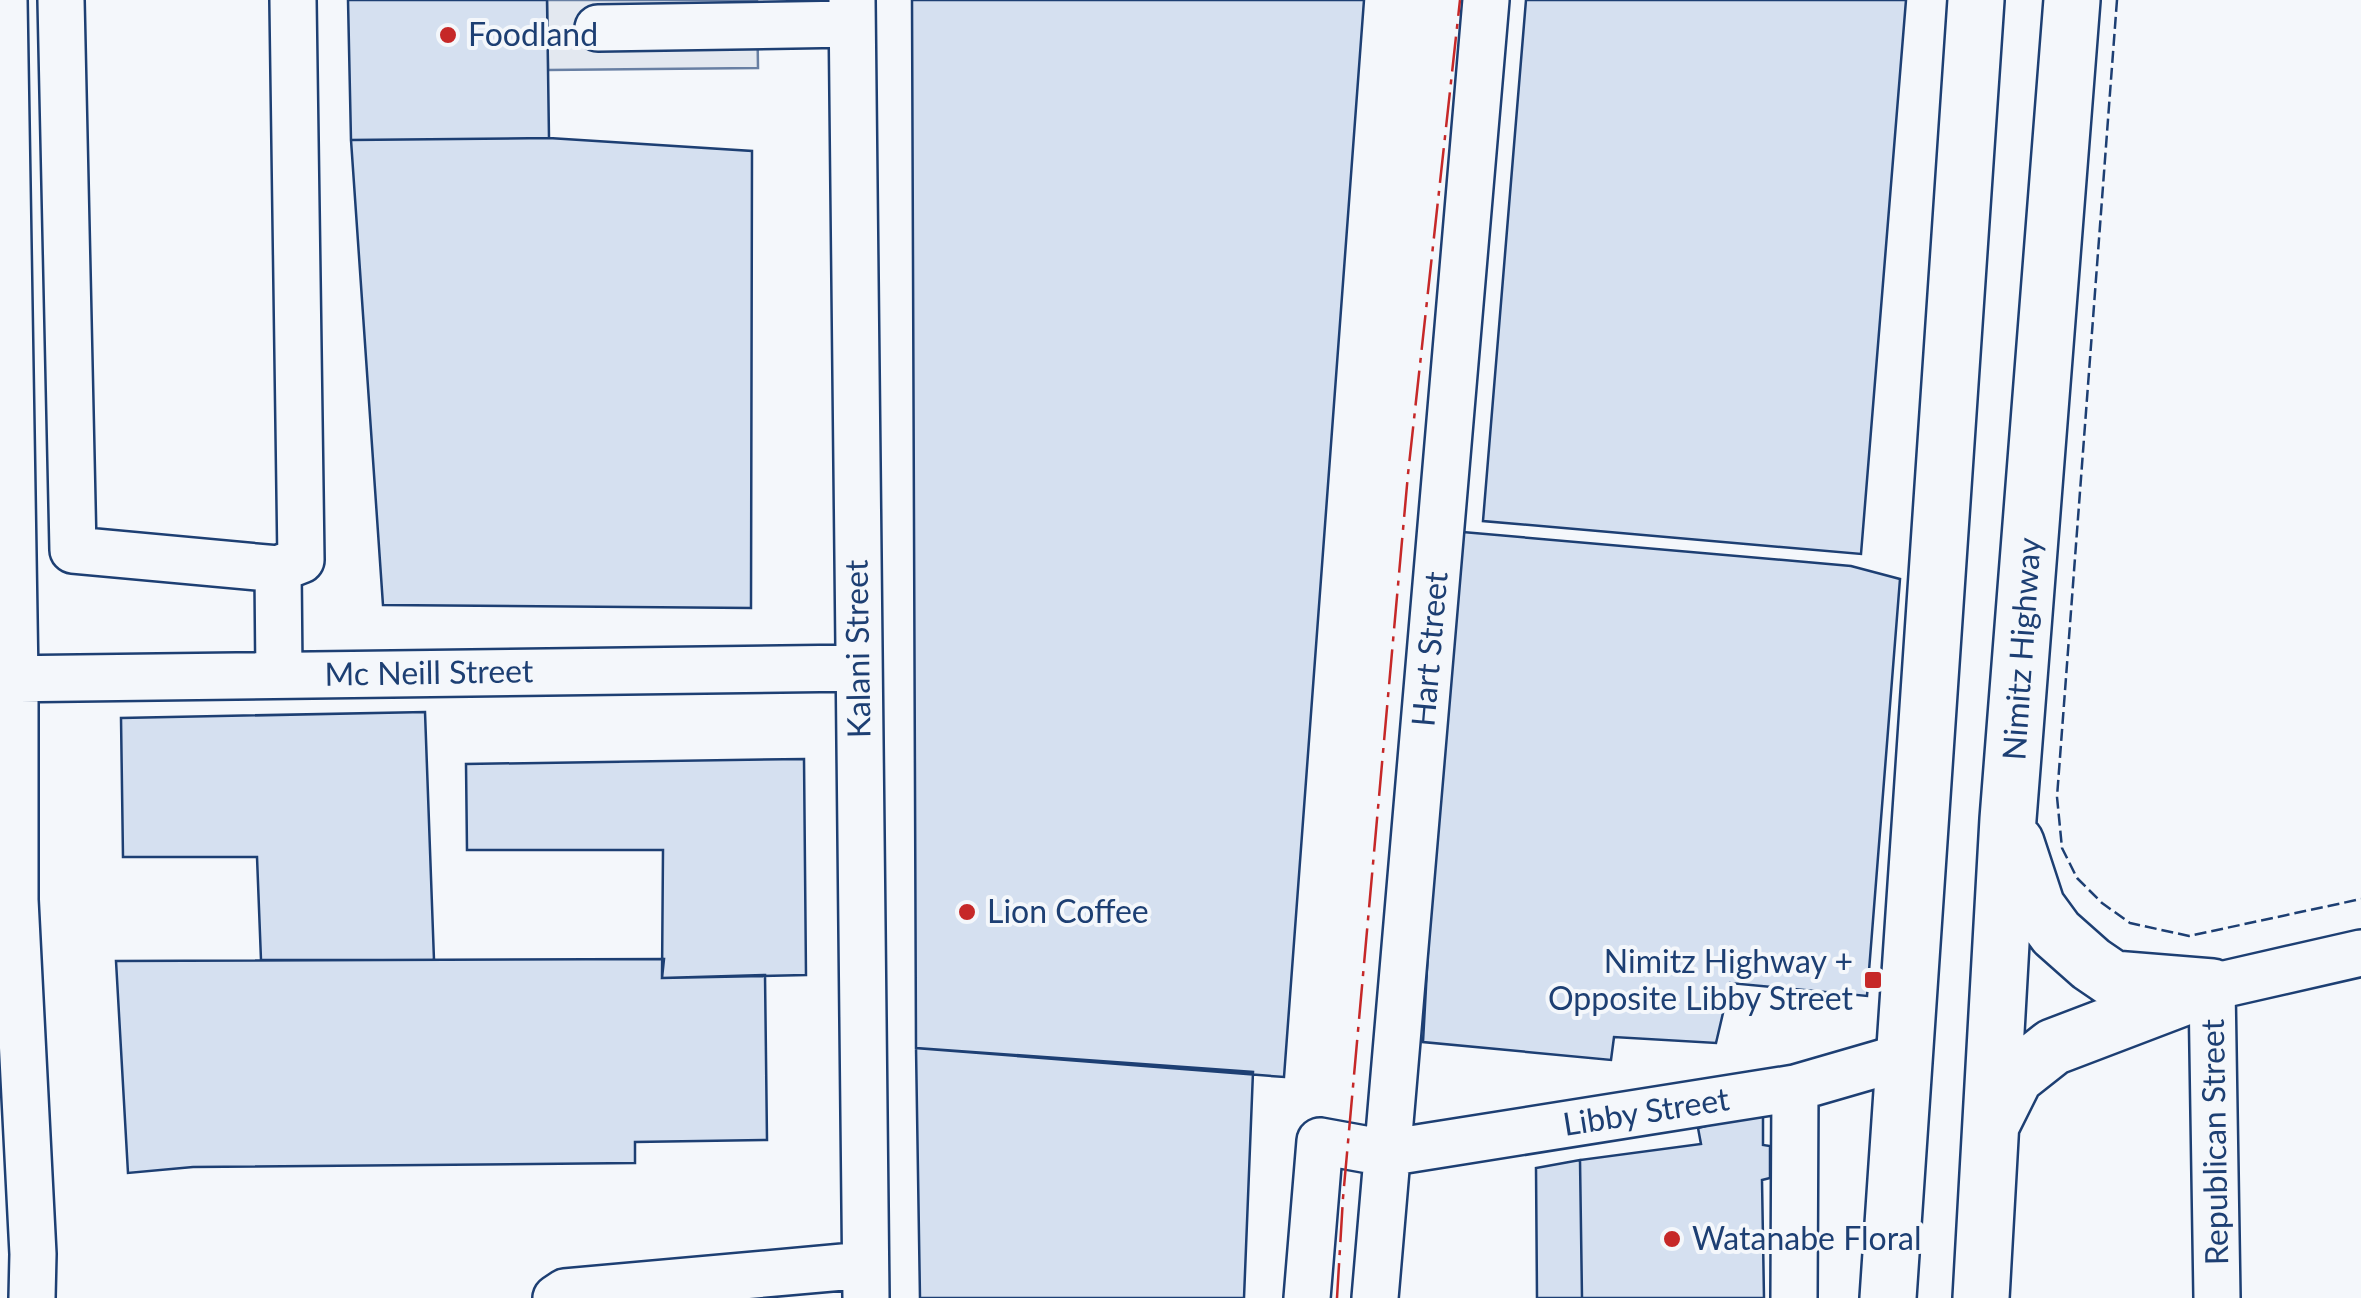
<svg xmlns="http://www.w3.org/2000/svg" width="2361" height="1298" font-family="Lato,sans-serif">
<rect width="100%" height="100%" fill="#f4f7fb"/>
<path fill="#e3e8f0" stroke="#687fa3" stroke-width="2.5" d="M547,0H757L758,68L548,70Z"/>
<path fill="#d5e0f0" stroke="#1d3f73" stroke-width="2.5" d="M348,0H547L549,138L351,140Z
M912,0H1364L1284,1077L916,1048Z
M1526,0H1906L1861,554L1483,521Z
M549,138L752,151L751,608L383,605L351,140Z
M1451,531L1851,566L1900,579L1867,996L1730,983L1716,1043L1614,1037L1611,1060L1423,1042Z
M425,712L434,960H261L257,857H123L121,718Z
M804,759L806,975L662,978L663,850H467L466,764Z
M664,959L662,978L765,975L767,1140L635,1142V1163L193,1167L128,1173L116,961Z
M916,1048L1253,1072L1244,1298H920Z
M1763,1111V1145L1770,1146V1178L1762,1180L1764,1298H1582L1580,1160L1701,1144L1698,1128Z
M1580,1160L1582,1298H1537L1536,1168Z"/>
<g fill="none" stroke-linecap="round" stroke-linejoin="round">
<g stroke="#1d3f73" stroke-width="50">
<path id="minor" d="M4,0L15,679V900L33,1254L32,1298
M61,0L73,550L278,569L301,560L293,0
M852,0L866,1298
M598,28L852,24
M278,569L279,674
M0,679L858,668
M556,1298L565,1292L865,1265
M1307,1298L1320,1141L1386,1153L1795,1088L1902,1057
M1375,1298L1486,0
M1794,1298L1795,1088
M2217,1298L2212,987L2361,953"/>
</g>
<g stroke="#1d3f73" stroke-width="60">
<path id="major" d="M2016,843L2037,907L2056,933L2091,964L2113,979L2212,987
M1991,1125L2015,1077L2053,1047L2200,991
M1888,1298L1976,0
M1981,1298L2008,819L2072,0"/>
</g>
<use href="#minor" stroke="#f4f7fb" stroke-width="45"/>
<use href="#major" stroke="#f4f7fb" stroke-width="55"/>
<path stroke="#1d3f73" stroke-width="2.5" stroke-dasharray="12 5" stroke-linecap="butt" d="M2117,0L2057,797L2062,848L2077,878L2102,903L2130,923L2189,936L2361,899"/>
<path stroke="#c62828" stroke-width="2.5" stroke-dasharray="35 8 5 8" stroke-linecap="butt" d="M1337,1298L1343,1198L1408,474L1460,0"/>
</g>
<g fill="#c62828" stroke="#f4f7fb" stroke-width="4">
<circle cx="448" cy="35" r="10"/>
<circle cx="967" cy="912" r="10"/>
<rect x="1863" y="970" width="20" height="20" rx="5"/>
<circle cx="1672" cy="1239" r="10"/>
</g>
<g text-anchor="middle" stroke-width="8" stroke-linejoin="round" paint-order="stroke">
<g font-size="32" fill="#1d3f73" stroke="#f4f7fb" text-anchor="start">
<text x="468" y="46">Foodland</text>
<text x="987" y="923">Lion Coffee</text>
<text x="1853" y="973" text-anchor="end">Nimitz Highway +<tspan x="1853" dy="37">Opposite Libby Street</tspan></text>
<text x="1692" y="1250">Watanabe Floral</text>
</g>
<g font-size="32" fill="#1d3f73" stroke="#f4f7fb">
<text transform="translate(858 649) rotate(-91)" y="11">Kalani Street</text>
<text transform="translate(1430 649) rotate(-85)" y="11">Hart Street</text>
<text transform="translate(2022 649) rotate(-86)" y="11">Nimitz Highway</text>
<text transform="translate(429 673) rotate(-1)" y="11">Mc Neill Street</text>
<text transform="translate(1646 1112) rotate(-9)" y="11">Libby Street</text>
<text transform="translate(2215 1142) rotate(-91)" y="11">Republican Street</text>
</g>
</g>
</svg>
